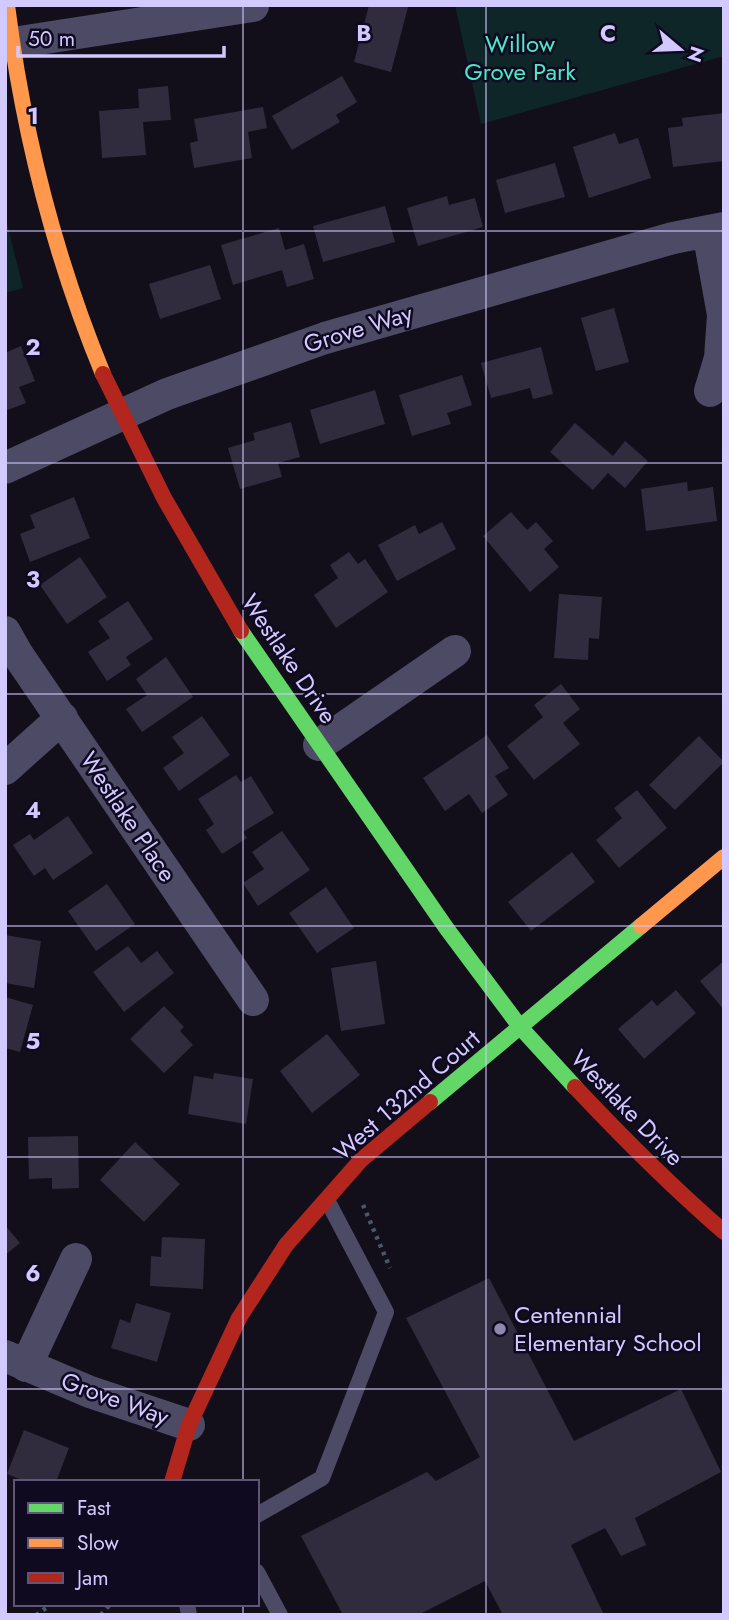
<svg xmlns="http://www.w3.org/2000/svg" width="729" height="1620" font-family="Jost,sans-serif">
<rect width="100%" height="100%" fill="#120f1b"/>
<path fill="#0e2628" d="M455,5H724V56L481,124Z
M5,215L23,288L5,293Z"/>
<path fill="#302c3e" d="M369,5L408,7L391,72L354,62Z
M342,76L357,102L336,115L340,122L292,150L272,116Z
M168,86L171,120L143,122L146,155L102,158L99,111L139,108L138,89Z
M263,107L267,128L248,132L252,158L194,168L190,143L198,141L194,119Z
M724,113V161L673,167L668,128L683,126L682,118Z
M615,133L619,144L638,138L651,178L589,198L573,147Z
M555,163L565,197L505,213L496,180Z
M447,196L449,205L475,198L483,227L418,246L407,208Z
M385,206L395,242L323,262L313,226Z
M279,228L285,250L304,244L314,279L287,287L282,270L233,285L221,245Z
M210,265L221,299L160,319L149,284Z
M614,308L629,362L596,371L581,318Z
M21,346L35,381L19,387L26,403L5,411V353Z
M541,347L553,394L533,399L530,388L491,398L481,363Z
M462,375L472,405L447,413L451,424L412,436L399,395Z
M375,390L385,424L320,444L310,410Z
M291,422L300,457L278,463L282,477L240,489L228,448L255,440L253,433Z
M575,423L613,456L625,441L648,461L625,488L608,473L593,490L550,452Z
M687,482L688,491L713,487L717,521L646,531L641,489Z
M74,497L90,538L30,562L20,534L35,528L30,515Z
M511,512L527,530L536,522L553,541L544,549L559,567L530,592L483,536Z
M442,522L456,549L397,581L378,545L415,525L419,534Z
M349,552L358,564L365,559L388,592L336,628L314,595L338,578L330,565Z
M80,557L107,597L67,624L40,585Z
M559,594L602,597L599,639L589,638L588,660L554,658Z
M128,601L153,639L126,657L131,665L107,681L88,652L110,638L98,621Z
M166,657L193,697L142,732L126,709L147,695L136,679Z
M561,684L580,709L563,723L580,744L534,780L507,746L543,717L534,705Z
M202,716L230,755L179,791L163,768L184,753L172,737Z
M487,735L509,768L495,776L508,795L482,813L469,794L445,811L423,778Z
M699,736L724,762L675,810L649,785Z
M236,775L241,782L251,776L274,813L243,832L247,838L222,854L206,830L214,824L198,799Z
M637,790L667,828L619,868L596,840L622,818L614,808Z
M68,816L93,853L53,880L45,868L34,876L13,845L30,834L34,840Z
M282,831L310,870L258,906L243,883L264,869L252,852Z
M572,852L595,882L531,931L508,902Z
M107,884L135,924L96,951L68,911Z
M326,887L354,928L317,953L289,913Z
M5,935L41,941L34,988L5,983Z
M128,946L141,963L157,951L174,973L124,1012L93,972Z
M376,961L385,1024L341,1031L331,968Z
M724,961V1010L700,981Z
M676,990L696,1013L644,1059L618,1029L652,1000L657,1006Z
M5,997L33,1005L20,1052L5,1048Z
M164,1006L184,1027L180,1031L193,1045L164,1073L130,1039Z
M327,1034L360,1075L312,1113L280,1071Z
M214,1073L253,1079L246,1124L188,1114L194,1076L213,1079Z
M78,1136L79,1188L52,1189V1178L29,1179L28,1137Z
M135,1142L180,1184L144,1222L100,1180Z
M5,1225L20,1243L5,1255Z
M162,1237L205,1239L203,1289L150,1286L151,1256L161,1257Z
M489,1278L574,1441L681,1389L721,1472L635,1518L646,1545L621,1556L605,1528L571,1545L604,1615H503L485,1581L418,1615H343L301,1536L427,1472L436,1481L480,1457L406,1318Z
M136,1303L171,1313L157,1362L111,1348L120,1319L130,1323Z
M24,1430L69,1448L56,1482H27L7,1474Z"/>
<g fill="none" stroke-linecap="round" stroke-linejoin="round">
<path stroke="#485868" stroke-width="4.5" stroke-dasharray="3.5 5" stroke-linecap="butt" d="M363,1205L390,1268
M36,1615L52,1604
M101,1615L110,1604"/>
<path stroke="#4c4a64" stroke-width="16" d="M257,1515L322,1478L386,1312L327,1200
M257,1572L280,1615
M187,1604L189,1615"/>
<path stroke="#4c4a64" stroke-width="32" d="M13,43L253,6
M708,231L723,315L720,358L710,391
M5,468L167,394L325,338L673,238L724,228
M5,632L18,655L253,1000
M319,745L455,651
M5,769L62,718
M5,1356L90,1392L189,1425
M26,1366L76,1259"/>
<path stroke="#63d668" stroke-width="16" d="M241,631L447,929L521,1028L575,1087
M430,1102L641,926"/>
<path stroke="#ff974d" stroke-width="16" d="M7,5C23,132 54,255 103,374
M641,926L724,857"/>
<path stroke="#b3261e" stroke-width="16" d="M103,374L164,498L241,631
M575,1087C623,1138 671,1186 724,1232
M172,1482L189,1425L239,1318L286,1245L361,1160L430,1102"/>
</g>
<path fill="none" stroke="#d2c9ff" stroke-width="2" stroke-opacity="0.55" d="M243,5V1482M486,5V1615M5,231H724M5,463H724M5,694H724M5,926H724M5,1157H724M5,1389H724M243,1604V1615"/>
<circle fill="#8f88af" stroke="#0f0a20" stroke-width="2.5" cx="500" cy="1329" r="7"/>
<g text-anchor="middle" stroke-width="5" stroke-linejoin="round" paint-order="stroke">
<g font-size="24" fill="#4be9c9" stroke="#0f0a20">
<text x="520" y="52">Willow<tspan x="520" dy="28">Grove Park</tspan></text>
</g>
<g font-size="24" fill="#d2c9ff" stroke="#0f0a20">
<text transform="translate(358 329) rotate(-17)" y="8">Grove Way</text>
<text transform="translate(289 659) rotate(56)" y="8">Westlake Drive</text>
<text transform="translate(128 817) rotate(56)" y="8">Westlake Place</text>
<text transform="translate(407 1095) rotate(-41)" y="8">West 132nd Court</text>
<text transform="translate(627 1108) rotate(46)" y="8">Westlake Drive</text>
<text transform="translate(115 1399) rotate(20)" y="8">Grove Way</text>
</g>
<g font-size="24" fill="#d2c9ff" stroke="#0f0a20" text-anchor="start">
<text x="514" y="1323">Centennial<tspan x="514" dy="28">Elementary School</tspan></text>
</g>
</g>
<g font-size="23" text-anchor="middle" font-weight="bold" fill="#d2c9ff" stroke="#0f0a20" stroke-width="5" stroke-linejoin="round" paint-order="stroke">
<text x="364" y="41">B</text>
<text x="608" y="41">C</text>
<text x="33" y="124">1</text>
<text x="33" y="355">2</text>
<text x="33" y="587">3</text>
<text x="33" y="818">4</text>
<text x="33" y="1049">5</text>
<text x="33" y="1281">6</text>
</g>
<rect width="729" height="1620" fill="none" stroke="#d2c9ff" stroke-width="14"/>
<rect x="14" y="1480" width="245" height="126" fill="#0f0a20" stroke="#5d5679" stroke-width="2"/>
<rect x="28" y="1503" width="35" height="10" fill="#63d668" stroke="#5d5679" stroke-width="2"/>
<text x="77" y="1515" font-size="21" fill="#d2c9ff">Fast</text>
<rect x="28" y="1538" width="35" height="10" fill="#ff974d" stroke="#5d5679" stroke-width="2"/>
<text x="77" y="1550" font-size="21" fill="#d2c9ff">Slow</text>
<rect x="28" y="1573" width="35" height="10" fill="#b3261e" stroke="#5d5679" stroke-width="2"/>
<text x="77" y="1585" font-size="21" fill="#d2c9ff">Jam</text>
<g transform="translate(680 49) rotate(109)" stroke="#0f0a20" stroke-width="5" paint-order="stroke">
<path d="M0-5L12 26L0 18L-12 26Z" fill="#d2c9ff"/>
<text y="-10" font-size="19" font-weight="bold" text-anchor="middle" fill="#d2c9ff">N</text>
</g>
<path d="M18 46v10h206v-10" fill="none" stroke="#d2c9ff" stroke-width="3.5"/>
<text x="28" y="46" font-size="21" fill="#d2c9ff" stroke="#0f0a20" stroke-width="5" paint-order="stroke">50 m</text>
</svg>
